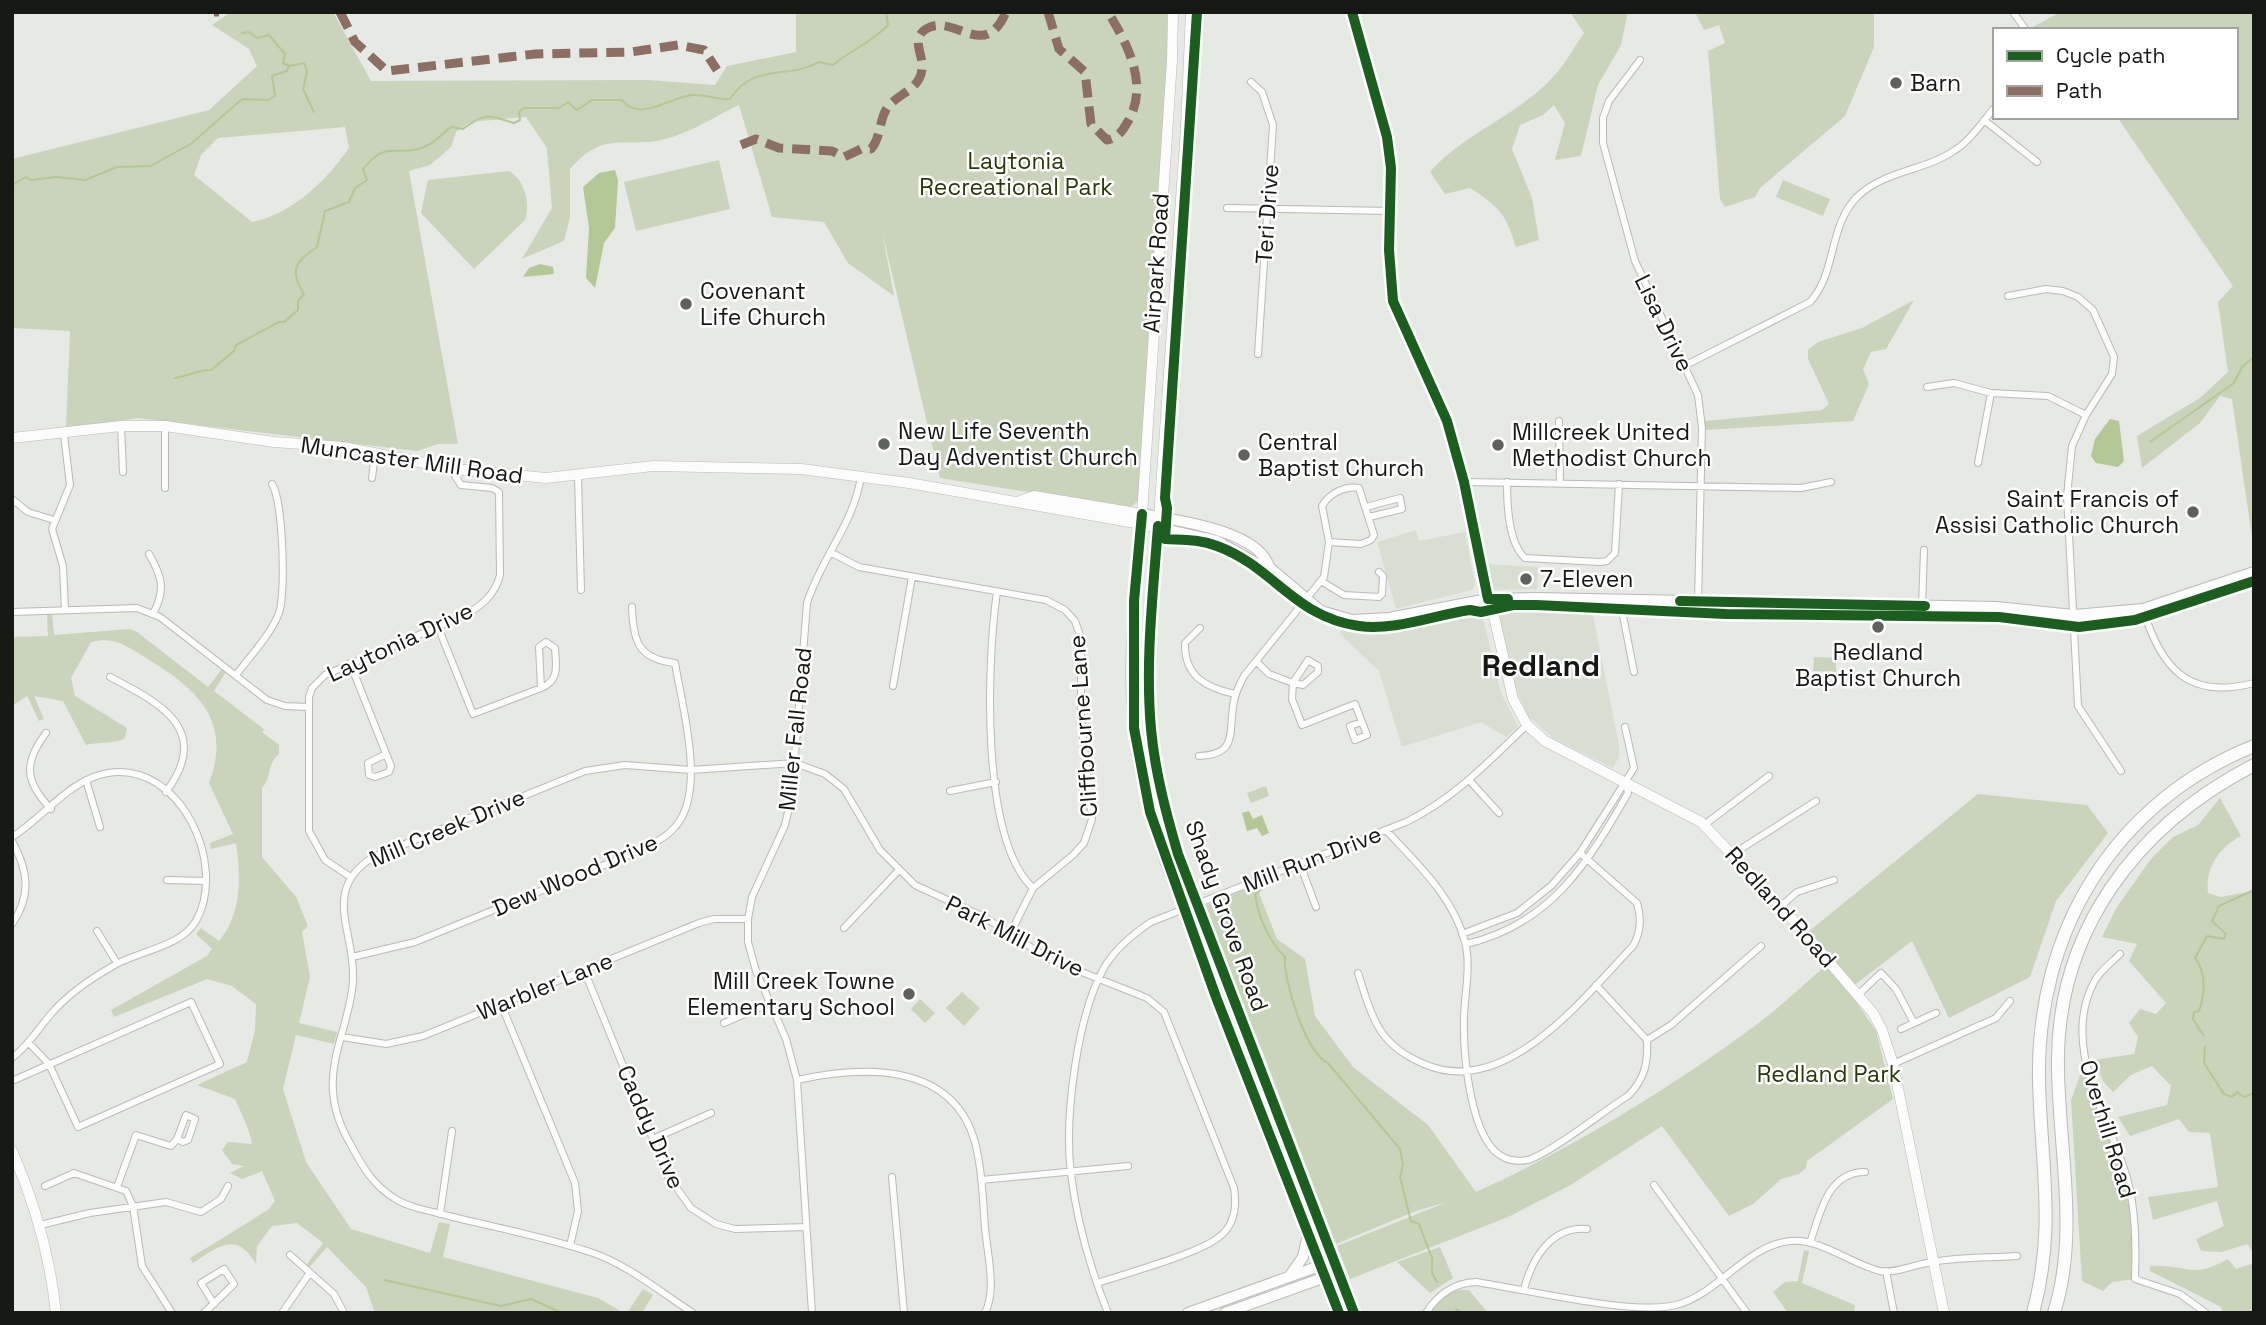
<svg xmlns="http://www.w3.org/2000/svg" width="2266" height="1325" font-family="'Space Grotesk',sans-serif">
<rect width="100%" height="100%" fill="#e7e9e4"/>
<path fill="#d9ded2" d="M1416,530L1419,541L1465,532L1475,584L1472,590L1396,609L1377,542Z
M1486,564L1538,567L1537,589L1495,590Z
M1503,605L1592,611L1619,745V757L1613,768L1554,739L1526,714L1514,683L1498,612Z
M1476,608L1482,614L1501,693L1518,726L1506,737L1481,722L1402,747L1379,671L1340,634L1343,626L1370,628Z"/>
<path fill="#c9d4ba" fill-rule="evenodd" d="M231,12H333L371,81L648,80L715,85L727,66L796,52V12H1167L1169,36L1138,501L1129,508L940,478L882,231L894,296L848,263L824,222L772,217L739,105C716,116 693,131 669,138C624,151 607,127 570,169V217L564,241L522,259L552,208L547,148L526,117L470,122L456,132L451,147L430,165L409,171L458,444H438L417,451L138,418L66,428L70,331L12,328V159L209,110L257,66L249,49L212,25ZM345,127L349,148C326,181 292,214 252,222L194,175L201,155L218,138Z
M1570,12H1628L1621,45L1598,85L1581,156L1555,160L1565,123L1554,105L1543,115L1520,125L1512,149L1532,198L1539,240L1516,247C1505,212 1500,208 1470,188L1445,194L1430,172C1464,133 1517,116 1552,78C1565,65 1574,47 1584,33Z
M1695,12H1874V47L1845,116L1760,188L1755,197L1725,207L1720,199L1708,51L1725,43L1719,25L1704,30Z
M2061,12H2254V551L2232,399L2220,396L2200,423L2142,468L2137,436L2200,398L2228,372L2218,302L2233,286L2117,117H2236V30H2027Z
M719,160L730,209L636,231L624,182Z
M509,171C524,179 531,204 525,220L474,269L421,213L428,180Z
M1783,180L1830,199L1823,216L1776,197Z
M1914,300L1886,349L1871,352L1863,369L1869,384L1853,421L1704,430L1705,421L1822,410L1829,404L1808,359V350L1818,342L1862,328Z
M47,614H52L54,635L130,629L137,632L208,687L222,669L226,672L214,691L264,729L262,732L279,745V754C266,765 272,778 262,788V857L296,897L308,926L302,932L310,977L299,1023L337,1032L334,1044L296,1035L283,1089L306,1162L351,1229L430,1253L439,1222L450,1224L443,1257L598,1298L624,1313H375L366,1287L327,1247L308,1269L305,1267L323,1243L297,1223L272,1226L257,1246L256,1264C236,1230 218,1247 193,1263L190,1258L268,1210L275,1201L262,1171L242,1179L230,1173L244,1166L232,1164L222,1150L228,1142L252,1144C250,1129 240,1111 235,1099L197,1085L247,1062L255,1030L256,1004L232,986L207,979L114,1017L111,1010L207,956L212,949L196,934L201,928L219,941C242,914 241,877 236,843L211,849L210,843L233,834L209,783C233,720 196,688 146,658C127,646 114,636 91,642L71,678L75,696L127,728L125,738C116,744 97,742 86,745L63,701L34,696L44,719L39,721L27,696L15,704L12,701V637L48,636Z
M1814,657L1836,658V672L1813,671Z
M1266,786L1269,796L1251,803L1247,793Z
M1978,794L2087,805L2108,833L2056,901L2030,977L1949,1018L1912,941L1848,990L1876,1031L1893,1099L1807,1161L1806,1168L1799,1174L1781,1179L1753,1204L1729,1216L1662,1126L1569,1186L1508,1217L1350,1279L1337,1246L1447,1202L1416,1211L1336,1244L1260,1045L1202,907L1256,885L1277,939L1305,959L1315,1016L1353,1067L1428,1125L1476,1192C1573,1148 1674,1086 1760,1022C1785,1003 1808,980 1833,960L1808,932Z
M2220,798L2241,836C2219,847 2205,869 2208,893L2220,897L2254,891V1256L2248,1244L2221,1252L2201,1251L2196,1239L2224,1226L2217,1201L2153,1220L2148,1197L2218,1187L2210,1133L2189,1132L2179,1119L2130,1136L2118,1117L2167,1105L2171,1086L2152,1066L2131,1075L2113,1092L2103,1081L2094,1060L2134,1054L2138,1037L2129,1023L2140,1009L2156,1014L2166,1003L2129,961L2137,944L2102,937L2117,907L2151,859L2173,837L2198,825Z
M962,992L980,1008L964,1026L946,1008Z
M920,999L935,1013L925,1023L911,1009Z
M2086,1059C2113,1136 2138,1196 2135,1279L2112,1282L2103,1291L2082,1281L2071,1100Z
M1440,1247L1453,1278L1430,1293L1397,1262Z
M1804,1250L1809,1251L1802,1283L1855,1305L1854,1313H1788L1773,1292L1785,1282L1798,1281Z
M2228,1259L2236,1269L2254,1263V1313H2223L2221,1307L2150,1271V1266C2187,1264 2191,1280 2228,1259Z
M643,1289L653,1295L642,1313H627Z
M1458,1290H1469L1488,1313H1428L1444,1296Z"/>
<path fill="#b3c797" d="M615,170L618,180L615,228L604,243L595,288L586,278L589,228L583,187L599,173Z
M540,264L553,267L554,274L523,277L529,268Z
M2110,419L2119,421L2124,461L2118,467L2096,463L2091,456L2095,439Z
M1249,811L1253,819L1262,815L1269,833L1262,836L1257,828L1247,831L1242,813Z"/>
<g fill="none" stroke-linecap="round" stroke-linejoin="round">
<path stroke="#b3c797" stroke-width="2" d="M242,33L249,32L257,38L269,35L285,54L283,63L289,66L304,63L307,71L303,89L314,112
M12,185L26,177L31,180L56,177L85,180L117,167L151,166L192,143L242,99L268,100L275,96L272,76L287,71L289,66
M175,378C188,376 198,370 211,370L234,351L236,345L279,322H284L298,310V301L304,294C288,269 296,262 317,247L325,211L349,202L355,188L367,180L363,169C385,142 390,155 418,149C432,146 441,135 451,127L463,129C485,112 488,115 514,123L520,120L519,112L524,108H559L568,102L577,110L592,100H622C640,123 670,97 692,95C706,94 717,100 730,99C754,62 787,80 819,62L833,65C851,50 871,43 888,25L886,12
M2150,442L2234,383L2242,367L2254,357
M1262,889L1255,894C1258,917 1269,941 1285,957C1283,980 1306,1054 1328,1063L1400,1149L1403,1165L1400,1177L1411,1221L1419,1224L1432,1258V1273L1437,1282
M2204,1036L2193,1019L2194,1012L2199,1011C2205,993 2207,974 2195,958L2207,936L2224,939L2226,934L2212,921L2219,906L2254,890
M2205,1047L2204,1063L2224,1094L2232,1097L2237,1092L2244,1097L2254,1093
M384,1280L501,1306L531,1299L562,1313
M1456,1309L1462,1313"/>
<g stroke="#b9bbb7" stroke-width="8">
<path id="street" d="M2013,12L2026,30
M1640,60L1609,101L1603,118V143L1635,261L1698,395L1702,428L1698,601
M1251,82L1262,92L1273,125L1258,354
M1984,120L2037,162
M1227,208L1391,211
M2008,296L2046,289L2063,291L2078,297L2093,310L2114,357L2112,374L2086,415L2072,446L2067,496L2078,706L2121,771
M1686,365L1810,302C1837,273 1828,225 1858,196C1886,170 1925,171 1955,150C1971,140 1983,121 1995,107
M1927,387L1954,383L1991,393L2048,396L2086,415
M1559,421L1560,483
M121,426L123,472
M165,426V488
M64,435L70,485L52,529L63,566L65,610
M1978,463L1991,393
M578,477L581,590
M372,478L375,453
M1464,482L1801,488L1831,482
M1507,482C1507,504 1508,543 1525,558L1600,562L1607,561L1615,553L1619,484
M12,499L28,512L54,520
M1366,507L1400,498L1402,509L1369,517
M830,552L859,567L1046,600L1065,610L1075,621L1081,638V718L1092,819L1084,843L1073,855L1033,888L1010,934
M149,554C162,576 166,590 153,614
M1321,581L1344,595L1379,597L1382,594L1383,576L1379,572
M997,592C987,661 980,839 1033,888
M1620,600L1634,672
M1922,606L1924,550
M2143,609C2161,669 2189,700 2254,683
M12,612L137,608L160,617L267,700L285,706L308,707
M438,627L473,714L541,688C560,680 556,666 555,648L546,642L539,647L541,688
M1200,628L1185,643C1184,677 1207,688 1235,694
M1308,660L1318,666V672L1303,685L1293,683Z
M1256,661L1269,674L1293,683L1292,699L1302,725L1355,704L1367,735L1355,740L1350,726L1362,722
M350,663L391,766L389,772L375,777L369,775L368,763L386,754
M236,675C250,656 270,636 279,613C286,594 283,500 272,484
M110,677C162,704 212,730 166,792
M893,686L912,577
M46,733C23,763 25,782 51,809
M1199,756C1236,754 1229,737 1233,707C1234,695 1239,686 1244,676L1324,577L1329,542L1322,506C1329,494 1345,485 1359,488L1374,535L1371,540L1361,544L1329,542
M86,780L100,827
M1469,780L1499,813
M950,791L996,782
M1704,825L1769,776
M1386,830C1417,864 1453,896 1465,942C1471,965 1465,992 1464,1016C1463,1050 1469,1143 1505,1158C1512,1161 1523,1162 1531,1159C1559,1147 1601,1113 1629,1095C1645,1078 1648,1063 1647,1040L1596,985
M12,837C44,817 70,779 108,773C180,761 228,864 196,921C181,947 138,951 113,966C90,979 68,994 51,1014C38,1029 28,1046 12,1058
M12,841C28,870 32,895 12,924
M1733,854L1816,801
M1300,864L1316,907
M349,876L325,860L309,831V697L312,688L325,675L461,617C479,608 495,596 500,575L499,492L492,488L461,485L455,476V469
M167,880L206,881
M1781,906L1797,892L1834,880
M844,928L898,871
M97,931L117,963
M1462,934L1517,913L1551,886L1580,853L1634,768L1625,727
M1466,944C1550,925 1588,863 1628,793L1626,782
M2120,954C2111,963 2099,972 2094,982C2060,1047 2109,1116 2127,1178C2136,1210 2136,1246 2135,1279L2180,1294L2206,1313
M352,957L415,942L629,855C645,847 663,841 675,827C707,792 682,706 675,663C638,659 633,641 632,607
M584,970L668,1176L691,1208L716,1224L735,1229L806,1227
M1358,973C1364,991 1369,1012 1379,1028C1389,1045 1405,1056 1424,1064C1506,1100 1584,997 1633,946C1641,932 1642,919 1637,903L1580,853
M1859,994L1881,973L1896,989L1914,1023
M501,1004L575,1183L578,1211L570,1246
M724,1023L770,1003
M1901,1029L1936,1013
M342,1037L386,1044L423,1036L699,923L714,919H748
M1647,1040L1671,1025L1761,946
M1893,1064L1996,1018L2010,1001
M797,1080C862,1066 952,1061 975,1142C982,1170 983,1200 985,1228C987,1252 997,1290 985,1313
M12,1081L191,1002L220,1064L78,1127L49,1064L29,1043
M653,1139L711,1113
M892,1177L904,1313
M981,1180L1128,1166
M1654,1185L1747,1313
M45,1186L74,1173L126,1191L133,1206L142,1266L172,1313
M117,1187L136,1135L171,1146L177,1139L186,1115L195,1119L188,1140L183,1142L177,1139
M440,1214L452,1131
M40,1225L90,1213L166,1202L201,1212L221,1199L228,1186
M1810,1243C1820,1214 1827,1172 1865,1172
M290,1255L334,1294L344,1313
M1886,1271L1894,1313
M1524,1289C1532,1259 1551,1226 1587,1229
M204,1313L234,1284L224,1269L201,1283L214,1304
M282,1313L309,1274
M693,1313C662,1293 628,1265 593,1253C547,1237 497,1228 449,1216C431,1211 409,1208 394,1198C373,1185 362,1166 351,1145C341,1128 334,1111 333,1091C330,1054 351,1018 353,981C356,932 320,891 373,857L585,771L625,765L691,770L795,763L825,774L844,789L880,850L915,885L986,918L1049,959L1147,998L1164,1012L1234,1188C1237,1207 1235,1225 1219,1237C1200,1253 1125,1274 1097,1283
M812,1313L797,1080L786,1039L756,971L748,942V919L752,897L785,825L792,794L807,603C821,558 854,524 861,476
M1108,1313C1090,1268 1077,1222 1071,1174C1064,1119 1077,1014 1105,966C1117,947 1133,934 1151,922L1406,822C1454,799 1489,761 1527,725
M1426,1313C1438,1294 1454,1283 1476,1282C1524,1289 1634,1316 1676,1305C1719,1294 1745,1246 1790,1241C1820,1238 1851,1264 1880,1271C1895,1274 1916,1264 1932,1262C1960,1257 1989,1258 2017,1256"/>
</g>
<g stroke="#b9bbb7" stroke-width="11">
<path id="secondary" d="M1352,12L1387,137L1391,168L1389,250L1393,301L1436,394L1456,451L1513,699L1527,725L1545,741L1701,822L1781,906L1873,1013L1882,1030L1893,1064L1944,1313
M12,438L121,426H165L274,442L343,447L455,469L546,478L653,466L801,469L909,483L1141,524
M1020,501L1034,496L1142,514L1172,60L1173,12
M1159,517L1186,127L1191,12
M12,1151C35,1203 50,1256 56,1313"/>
</g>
<g stroke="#b9bbb7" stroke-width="12">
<path id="primary" d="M1159,522C1155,582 1147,641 1149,700C1151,753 1164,804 1178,854L1354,1313
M1141,524L1217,541L1263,567H1269L1321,611L1352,620L1389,618L1488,599L1537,598L1996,607L2074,615L2143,609L2254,572
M1269,567C1259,530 1174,520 1142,514C1136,584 1127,658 1134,729C1138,773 1152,817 1165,860L1339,1313
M1289,1277L1303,1257L1307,1239
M1188,1313L1325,1264
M1225,1313L1328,1276"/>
</g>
<g stroke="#b9bbb7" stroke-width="14">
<path id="highway" d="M2033,1313C2056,1228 2041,1165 2039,1081C2036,932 2114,802 2254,746
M2054,1313C2079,1234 2059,1150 2058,1069C2055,932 2136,826 2254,765"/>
</g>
<use href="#street" stroke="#fbfcfb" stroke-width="6"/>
<use href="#secondary" stroke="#fbfcfb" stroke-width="10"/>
<use href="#primary" stroke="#fbfcfb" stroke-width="10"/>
<use href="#highway" stroke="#fbfcfb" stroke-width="12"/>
<path stroke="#8d6e63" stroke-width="9" stroke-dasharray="18 9" stroke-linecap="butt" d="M214,12H219
M340,12L355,42L387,71L535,54L631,52L678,45L704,50L717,70
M1048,12L1059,49L1085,72L1091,124L1107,140C1117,138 1122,132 1127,123C1150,86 1128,45 1108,12
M741,145L756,139L779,148L832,151L844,157L861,149H871C881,138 879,120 887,108C898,93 920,90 922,69C924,55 910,39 926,29C954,12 984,63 1006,12"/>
<g stroke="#fff" stroke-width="15">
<path id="cycleway" d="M1197,12L1165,498L1167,508L1165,539C1183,540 1199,539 1217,546C1274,567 1294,617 1359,626C1395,631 1434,615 1470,610L1481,612L1513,605H1536L1726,614L1999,617L2079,627L2135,620L2254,581
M1352,12L1387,137L1391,168L1389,250L1393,301L1447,421L1464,482L1488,599H1508
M1142,514L1134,601V728L1150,812L1216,997L1339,1313
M1158,526C1153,594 1145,662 1151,729C1155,772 1166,813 1178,854L1354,1313
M1680,601L1925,606"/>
</g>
<use href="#cycleway" stroke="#1b5e20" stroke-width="10"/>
</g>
<g fill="#5f615d" stroke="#fff" stroke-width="2.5">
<circle cx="1896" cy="83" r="7"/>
<circle cx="686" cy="304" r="7"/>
<circle cx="884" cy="444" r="7"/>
<circle cx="1498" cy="445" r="7"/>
<circle cx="1244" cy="455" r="7"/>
<circle cx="2193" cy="512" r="7"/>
<circle cx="1526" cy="579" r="7"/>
<circle cx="1878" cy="627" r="7"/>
<circle cx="909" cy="994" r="7"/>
</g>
<g text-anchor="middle" stroke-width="5" stroke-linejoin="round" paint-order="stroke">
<g font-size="23" fill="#161814" stroke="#fff" text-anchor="start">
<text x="1910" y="91">Barn</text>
<text x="700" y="299">Covenant<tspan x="700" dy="26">Life Church</tspan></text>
<text x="898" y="439">New Life Seventh<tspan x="898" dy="26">Day Adventist Church</tspan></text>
<text x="1512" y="440">Millcreek United<tspan x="1512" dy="26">Methodist Church</tspan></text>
<text x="1258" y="450">Central<tspan x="1258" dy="26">Baptist Church</tspan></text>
<text x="2179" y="507" text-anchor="end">Saint Francis of<tspan x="2179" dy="26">Assisi Catholic Church</tspan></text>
<text x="1540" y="587">7-Eleven</text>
<text x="1878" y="660" text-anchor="middle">Redland<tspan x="1878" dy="26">Baptist Church</tspan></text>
<text x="895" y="989" text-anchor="end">Mill Creek Towne<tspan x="895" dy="26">Elementary School</tspan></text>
</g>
<g font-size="23" fill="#283907" stroke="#fff">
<text x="1016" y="169">Laytonia<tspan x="1016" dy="26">Recreational Park</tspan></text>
<text x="1829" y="1082">Redland Park</text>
</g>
<g font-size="23" fill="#161814" stroke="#fff">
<text transform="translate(1267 214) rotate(-86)" y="8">Teri Drive</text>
<text transform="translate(1156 263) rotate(-86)" y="8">Airpark Road</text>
<text transform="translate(1664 323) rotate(64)" y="8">Lisa Drive</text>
<text transform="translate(412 460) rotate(8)" y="8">Muncaster Mill Road</text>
<text transform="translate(400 642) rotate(-25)" y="8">Laytonia Drive</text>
<text transform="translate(1083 726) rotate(-94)" y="8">Cliffbourne Lane</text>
<text transform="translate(795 729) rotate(-84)" y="8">Miller Fall Road</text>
<text transform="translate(447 828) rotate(-23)" y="8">Mill Creek Drive</text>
<text transform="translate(1312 859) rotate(-21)" y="8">Mill Run Drive</text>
<text transform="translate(575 875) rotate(-23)" y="8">Dew Wood Drive</text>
<text transform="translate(1781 907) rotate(48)" y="8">Redland Road</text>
<text transform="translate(1227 916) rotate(70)" y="8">Shady Grove Road</text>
<text transform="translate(1015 936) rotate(27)" y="8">Park Mill Drive</text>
<text transform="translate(545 986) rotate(-22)" y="8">Warbler Lane</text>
<text transform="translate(651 1127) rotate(66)" y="8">Caddy Drive</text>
<text transform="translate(2108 1129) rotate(73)" y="8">Overhill Road</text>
</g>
<g font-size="30" font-weight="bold" fill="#161814" stroke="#fff">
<text x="1541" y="676">Redland</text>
</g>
</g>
<rect width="2266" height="1325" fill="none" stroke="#161814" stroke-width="28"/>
<rect x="1993" y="28" width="245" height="91" fill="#ffffff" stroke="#a2a3a1" stroke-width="2"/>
<rect x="2007" y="51" width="35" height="10" fill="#1b5e20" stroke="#a2a3a1" stroke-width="2"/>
<text x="2056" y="63" font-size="21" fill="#161814">Cycle path</text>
<rect x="2007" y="86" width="35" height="10" fill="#8d6e63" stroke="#a2a3a1" stroke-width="2"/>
<text x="2056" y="98" font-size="21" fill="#161814">Path</text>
</svg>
